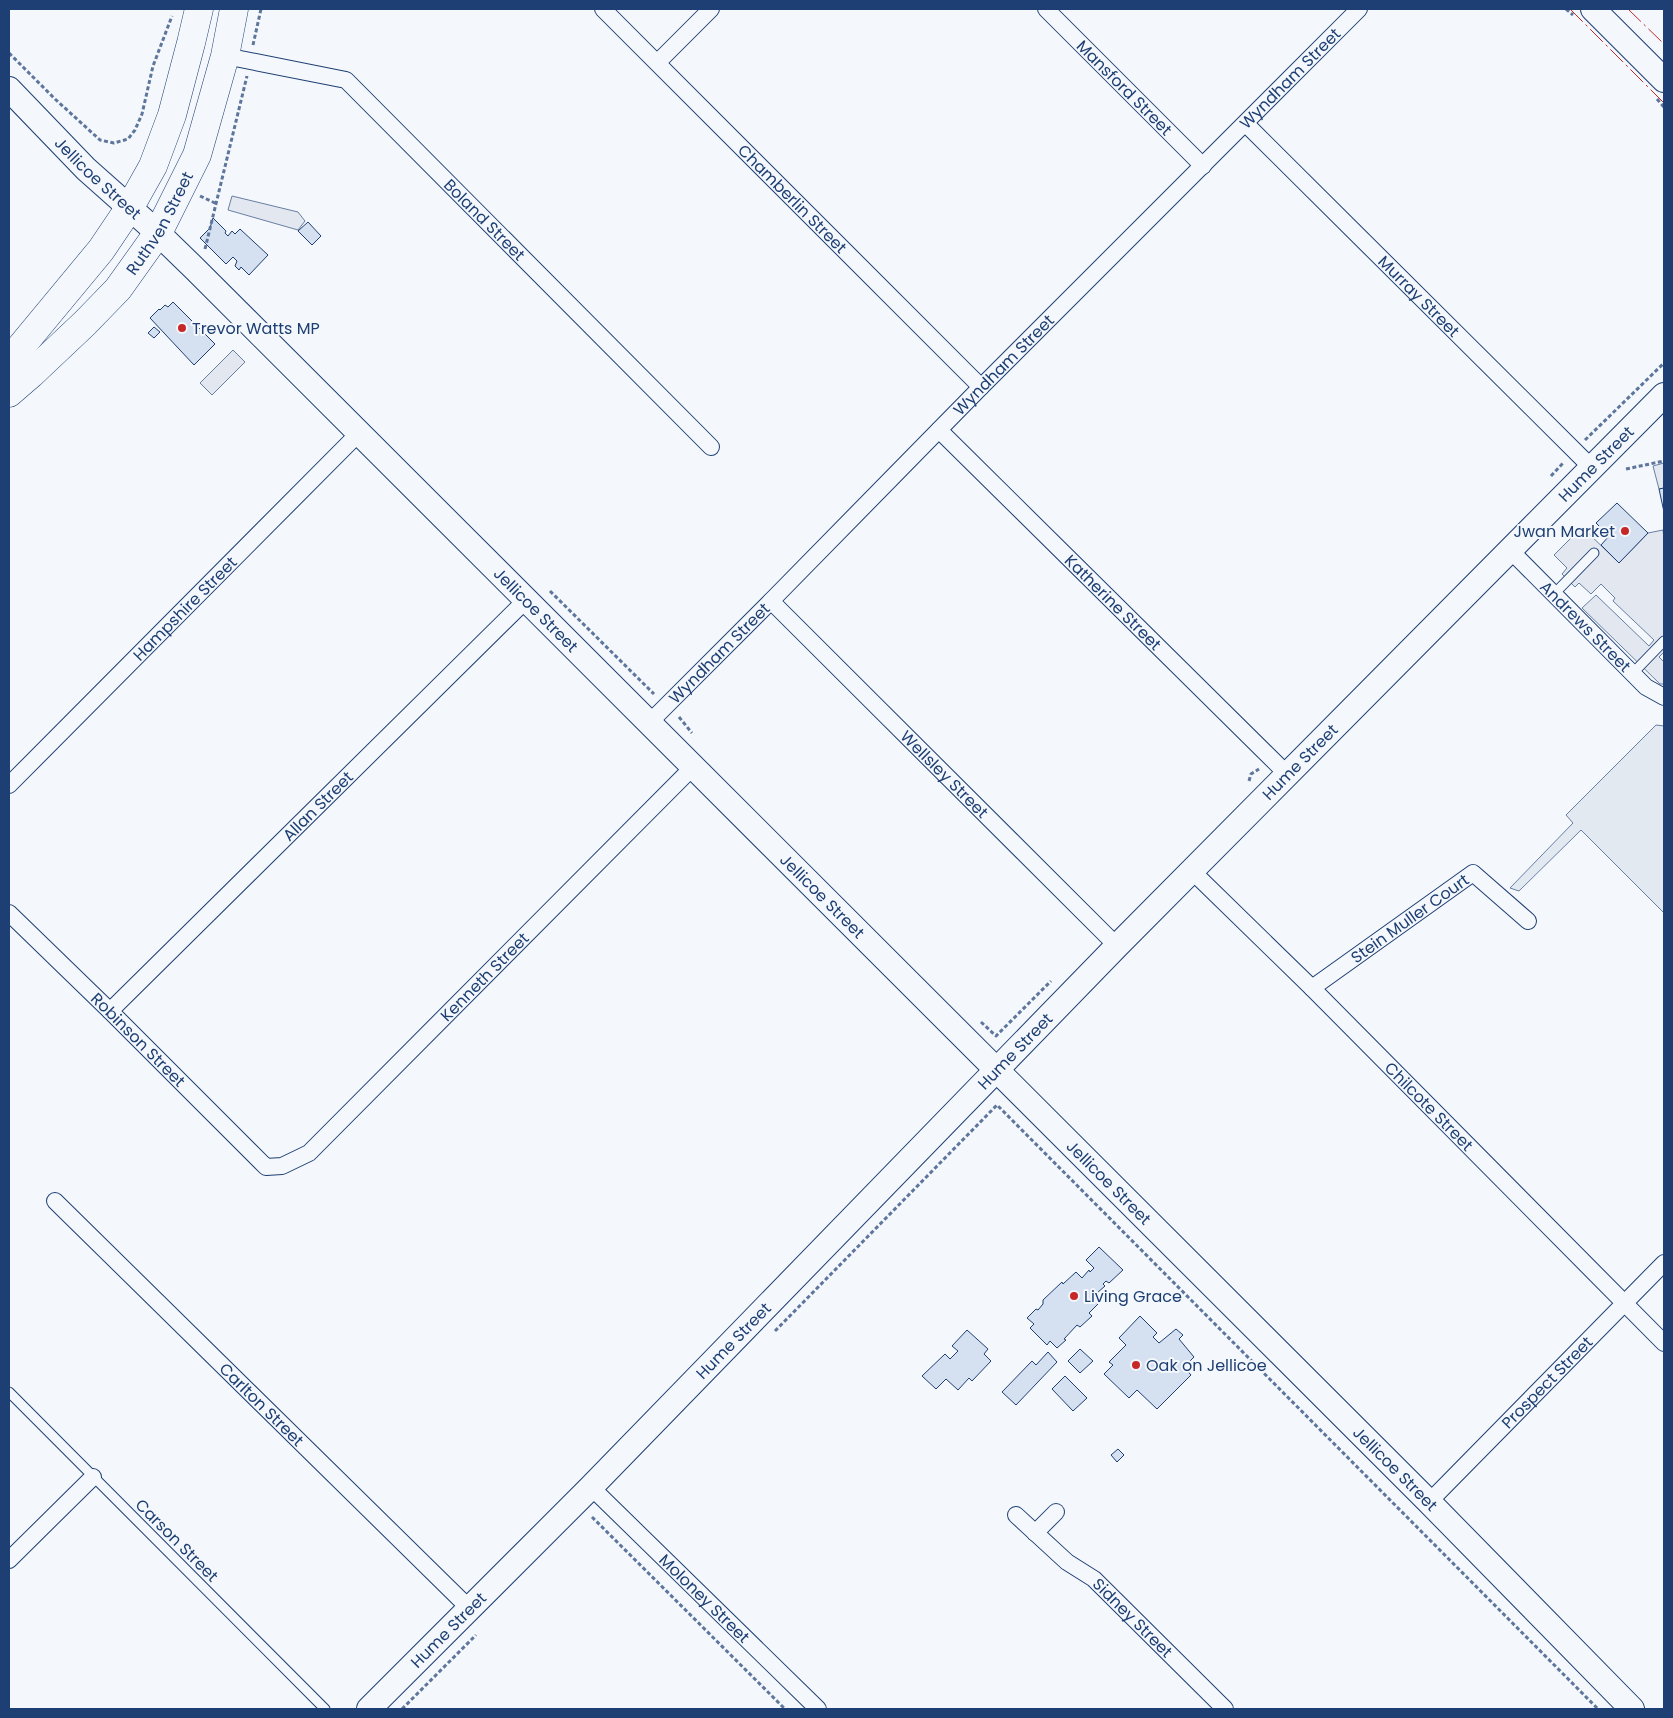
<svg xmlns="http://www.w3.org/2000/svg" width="1673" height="1718" font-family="Poppins,sans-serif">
<rect width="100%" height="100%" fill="#f4f7fb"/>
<path fill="#e3e9f0" stroke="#687fa3" d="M1656,725L1664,726V913L1581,830L1519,891L1510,888L1573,823L1566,815Z"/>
<path fill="#e3e8f0" stroke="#687fa3" d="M232,196L298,212L305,221L298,230L228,210Z
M233,350L245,362L212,395L200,383Z
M1664,463V488L1659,489L1653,466Z
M1582,527L1619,563L1648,533L1663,530L1664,538V652L1659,657L1664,662V684H1660L1582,608L1596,595L1649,646L1654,640L1613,601L1615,598L1601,584L1591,594L1579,583L1575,587L1562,574L1567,568L1554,555Z"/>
<path fill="#d5e0f0" stroke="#1d3f73" d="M213,218L226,231L225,233L228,236L232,231L235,234L240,229L268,255L249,275L241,267L239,270L235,266L237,261L233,257L226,264L200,238L210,228Z
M308,222L321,236L312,245L298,231Z
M173,302L215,344L194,365L150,318L159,309L160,310L165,305L168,307Z
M154,327L160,332L154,338L148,333Z
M1664,488V512L1659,489Z
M1617,503L1648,533L1619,563L1601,545L1609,536L1596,523Z
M1099,1247L1123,1270L1109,1283L1106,1281L1103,1284L1105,1286L1097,1293L1103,1299L1089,1313L1092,1316L1080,1327L1077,1325L1064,1339L1066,1340L1057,1348L1050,1341L1047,1345L1030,1328L1034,1324L1027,1318L1036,1309L1038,1310L1043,1304V1300L1062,1282L1063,1284L1076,1272L1082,1278L1089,1270L1090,1272L1094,1268L1086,1260Z
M1140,1316L1157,1333L1153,1337L1159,1343L1176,1329L1183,1335L1179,1339L1194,1357L1184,1367L1191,1375L1157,1409L1137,1390L1129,1398L1104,1374L1113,1365L1109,1362L1126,1345L1119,1338Z
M967,1330L988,1349L984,1354L991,1361L972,1381L969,1378L958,1390L946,1379L936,1389L922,1376L945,1354L950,1359L958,1351L952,1346Z
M1080,1349L1093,1361L1080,1373L1068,1361Z
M1048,1352L1057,1362L1016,1405L1002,1392L1032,1361L1036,1365Z
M1065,1376L1087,1398L1073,1411L1052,1389Z
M1118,1449L1124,1455L1117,1462L1111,1455Z"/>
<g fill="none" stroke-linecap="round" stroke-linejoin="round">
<g stroke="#1d3f73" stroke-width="11">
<path id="lane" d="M1554,594L1594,553
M1633,673L1664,641
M9,1392L325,1709"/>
</g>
<g stroke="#1d3f73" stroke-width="18">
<g id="street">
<path id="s1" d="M603,9L981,387"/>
<path id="s2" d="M1046,9L1203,166"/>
<path id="s3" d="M225,56L346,80L711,447"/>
<path d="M658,62L711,9"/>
<path id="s4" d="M1246,124L1592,468"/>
<path id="s5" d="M939,430L1287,774"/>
<path id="s6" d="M1511,551L1646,687L1664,697"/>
<path id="s7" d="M771,601L1117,946"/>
<path id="s8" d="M649,723L771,601L981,387L1359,9"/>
<path id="s9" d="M9,785L359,433"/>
<path id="s10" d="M1192,871L1312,988L1664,1343"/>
<path id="s11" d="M9,913L110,1011L266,1167L282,1166L309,1153L693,767"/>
<path id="s12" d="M1312,988L1473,873L1528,921"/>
<path id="s13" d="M110,1011L526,600"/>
<path id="s14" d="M55,1201L469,1608"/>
<path id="s15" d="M591,1487L818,1709"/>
<path id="s16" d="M1429,1502L1664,1263"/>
<path id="s17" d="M1016,1515L1067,1562L1094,1579L1225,1709"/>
<path d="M1035,1533L1056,1512"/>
<path d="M9,1560L93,1477"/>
</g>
</g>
<g stroke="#1d3f73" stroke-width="26">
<g id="secondary">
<path d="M1593,9L1664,80"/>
<path id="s18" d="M9,89L86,169L158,233L195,269L1429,1502L1632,1709"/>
<path id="s19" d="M369,1709L591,1487L1117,946L1664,395"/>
</g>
</g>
<g stroke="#1d3f73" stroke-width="29">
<g id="highway">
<path d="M9,361L101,250L130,207L153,166L172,115L191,43L199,9"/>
<path id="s20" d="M9,393L31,374L85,323L118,289L158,233L197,155L225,56L234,9"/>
</g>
</g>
<path stroke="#5e769c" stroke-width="3" stroke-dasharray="4 2.5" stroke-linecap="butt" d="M1566,9L1573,15
M253,45L261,9
M9,53L55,99L100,140L114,143L128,139L135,130L142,114L153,66L172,16
M1657,99L1664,107
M200,196L215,203
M205,249L247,76
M1585,440L1664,363
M1626,469L1664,461
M1551,476L1564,462
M550,591L654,694
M679,717L692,733
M1249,781L1251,774L1259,769
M981,1022L996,1036L1051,981
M775,1331L997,1105L1598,1709
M592,1517L785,1709
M402,1709L476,1635"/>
<use href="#lane" stroke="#f4f7fb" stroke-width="9"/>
<use href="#street" stroke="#f4f7fb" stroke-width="16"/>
<use href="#secondary" stroke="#f4f7fb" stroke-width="24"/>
<use href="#highway" stroke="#f4f7fb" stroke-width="28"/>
<path stroke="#c62828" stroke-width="1" stroke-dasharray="18 4 2.5 4" stroke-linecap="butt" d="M1570,9L1664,103
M1628,9L1664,44"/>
</g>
<g fill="#c62828" stroke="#f4f7fb" stroke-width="2">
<circle cx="182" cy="328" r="5"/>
<circle cx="1625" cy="531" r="5"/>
<circle cx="1074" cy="1296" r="5"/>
<circle cx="1136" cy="1365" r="5"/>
</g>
<g text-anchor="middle" stroke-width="4" stroke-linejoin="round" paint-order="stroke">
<g font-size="16" fill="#1d3f73" stroke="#f4f7fb">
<text dy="6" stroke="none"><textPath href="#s8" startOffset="909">Wyndham Street</textPath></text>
<text dy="6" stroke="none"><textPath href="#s2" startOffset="111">Mansford Street</textPath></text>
<text dy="6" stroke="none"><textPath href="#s18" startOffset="126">Jellicoe Street</textPath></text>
<text dy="6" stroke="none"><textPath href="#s1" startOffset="268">Chamberlin Street</textPath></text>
<text dy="6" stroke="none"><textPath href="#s3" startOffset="320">Boland Street</textPath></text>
<text dy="6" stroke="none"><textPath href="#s20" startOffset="229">Ruthven Street</textPath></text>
<text dy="6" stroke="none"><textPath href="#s4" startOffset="244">Murray Street</textPath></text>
<text dy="6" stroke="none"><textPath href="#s8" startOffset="504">Wyndham Street</textPath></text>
<text dy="6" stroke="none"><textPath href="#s19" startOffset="1748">Hume Street</textPath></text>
<text dy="6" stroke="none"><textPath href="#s5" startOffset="245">Katherine Street</textPath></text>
<text dy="6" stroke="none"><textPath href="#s9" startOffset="249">Hampshire Street</textPath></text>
<text dy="6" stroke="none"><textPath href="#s18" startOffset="741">Jellicoe Street</textPath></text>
<text dy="6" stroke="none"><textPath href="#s6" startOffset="106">Andrews Street</textPath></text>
<text dy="6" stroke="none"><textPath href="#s8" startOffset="99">Wyndham Street</textPath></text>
<text dy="6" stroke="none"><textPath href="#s19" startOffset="1328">Hume Street</textPath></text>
<text dy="6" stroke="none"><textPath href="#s7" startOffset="245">Wellsley Street</textPath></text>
<text dy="6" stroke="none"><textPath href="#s13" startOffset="292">Allan Street</textPath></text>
<text dy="6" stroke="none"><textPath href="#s18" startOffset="1146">Jellicoe Street</textPath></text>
<text dy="6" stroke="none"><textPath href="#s12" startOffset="120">Stein Muller Court</textPath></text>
<text dy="6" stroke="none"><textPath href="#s11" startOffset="656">Kenneth Street</textPath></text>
<text dy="6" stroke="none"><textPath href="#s11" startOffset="181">Robinson Street</textPath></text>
<text dy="6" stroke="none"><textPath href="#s19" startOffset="922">Hume Street</textPath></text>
<text dy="6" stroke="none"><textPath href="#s10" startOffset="334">Chilcote Street</textPath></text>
<text dy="6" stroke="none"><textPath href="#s18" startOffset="1551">Jellicoe Street</textPath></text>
<text dy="6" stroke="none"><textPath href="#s19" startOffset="518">Hume Street</textPath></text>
<text dy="6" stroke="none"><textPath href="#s16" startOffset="168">Prospect Street</textPath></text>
<text dy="6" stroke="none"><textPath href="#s14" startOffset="290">Carlton Street</textPath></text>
<text dy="6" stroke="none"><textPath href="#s18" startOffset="1956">Jellicoe Street</textPath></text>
<text transform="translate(177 1540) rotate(45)" y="6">Carson Street</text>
<text dy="6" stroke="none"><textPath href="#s15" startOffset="159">Moloney Street</textPath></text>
<text dy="6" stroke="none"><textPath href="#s17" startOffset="156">Sidney Street</textPath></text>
<text dy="6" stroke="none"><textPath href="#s19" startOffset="112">Hume Street</textPath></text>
</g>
<g font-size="16" fill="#1d3f73" stroke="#f4f7fb" text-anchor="start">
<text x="192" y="334">Trevor Watts MP</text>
<text x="1615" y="537" text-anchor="end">Jwan Market</text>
<text x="1084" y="1302">Living Grace</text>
<text x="1146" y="1371">Oak on Jellicoe</text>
</g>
</g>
<rect width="1673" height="1718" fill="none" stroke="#1d3f73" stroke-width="20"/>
</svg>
